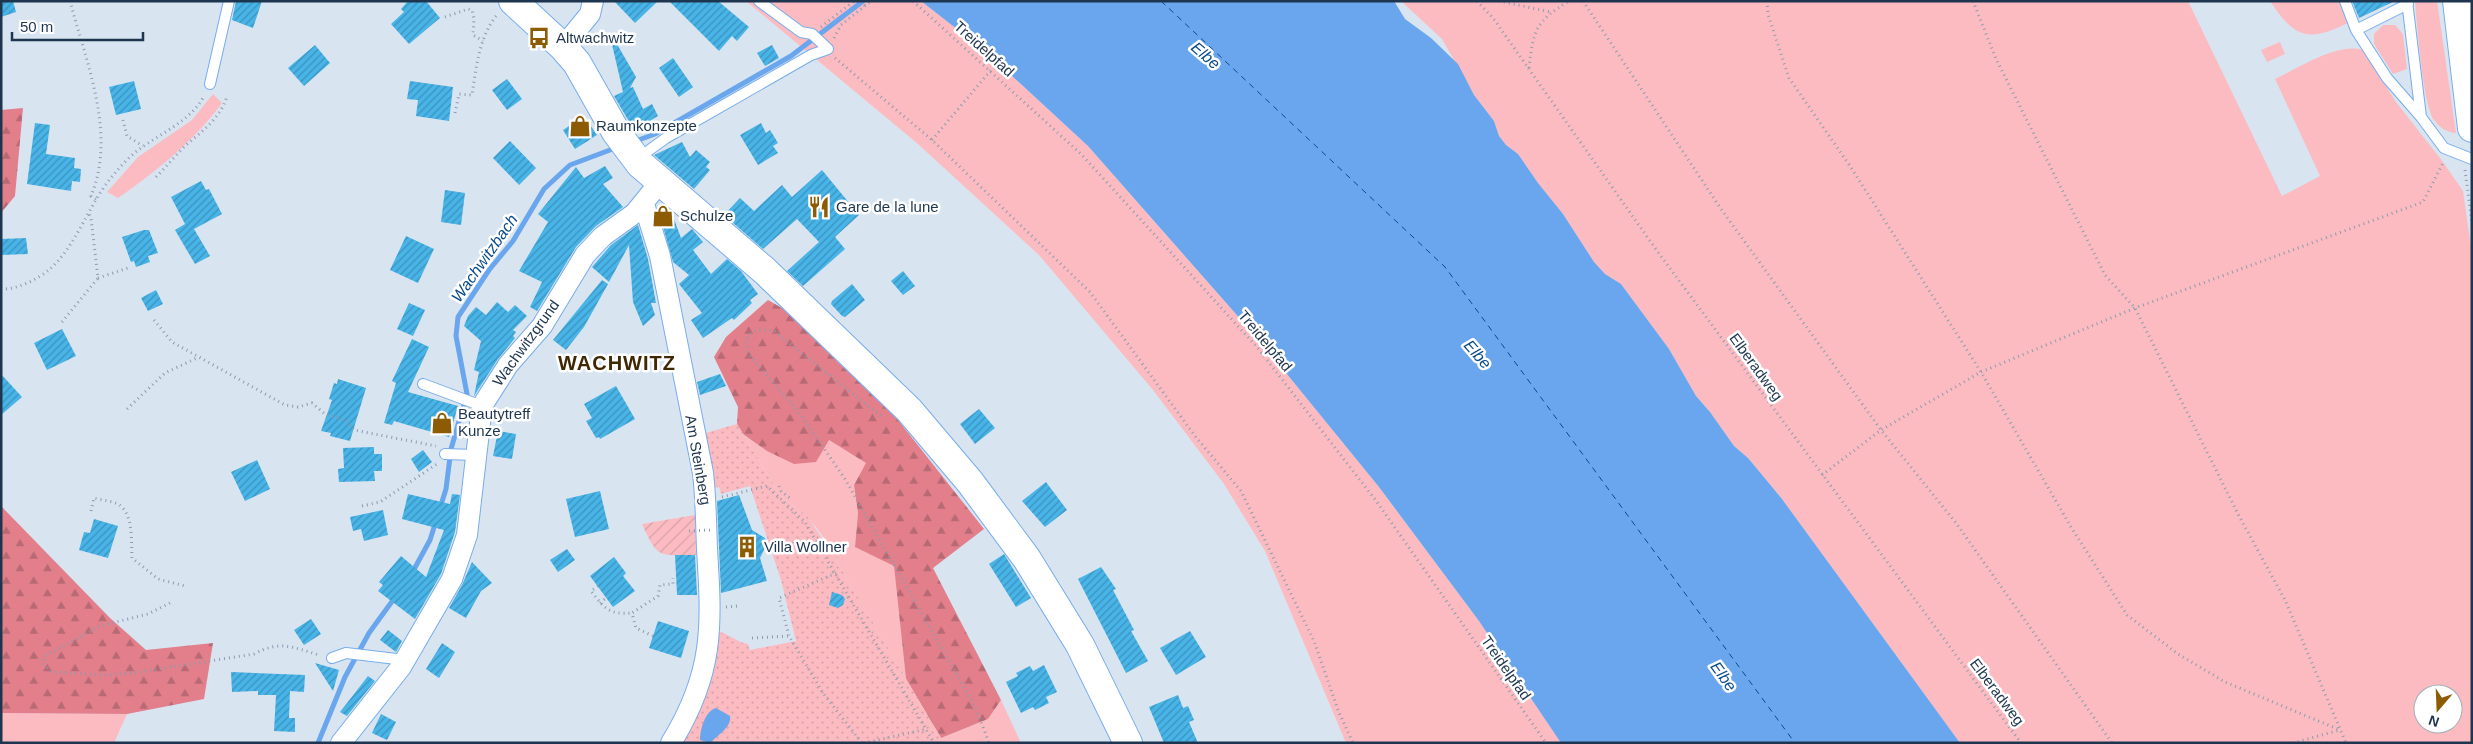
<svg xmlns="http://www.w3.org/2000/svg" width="2473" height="744" font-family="Arial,sans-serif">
<defs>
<pattern id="forest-firs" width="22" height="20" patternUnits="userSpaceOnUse" patternTransform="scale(1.25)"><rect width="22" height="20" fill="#e27f8b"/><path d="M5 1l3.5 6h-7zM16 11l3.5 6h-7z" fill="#b76974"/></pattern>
<pattern id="park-dots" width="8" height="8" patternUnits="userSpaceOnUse" patternTransform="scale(1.25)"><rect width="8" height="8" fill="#fcbbc1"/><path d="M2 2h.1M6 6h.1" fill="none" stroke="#d8a1a8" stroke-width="1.8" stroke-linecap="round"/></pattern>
<pattern id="garden-furrows" width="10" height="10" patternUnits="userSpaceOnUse" patternTransform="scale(1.25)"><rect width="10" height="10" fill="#fcbbc1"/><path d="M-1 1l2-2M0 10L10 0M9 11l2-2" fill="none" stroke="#d8a1a8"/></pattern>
<pattern id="building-hatch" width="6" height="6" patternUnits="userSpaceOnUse" patternTransform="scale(1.25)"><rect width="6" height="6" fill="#48b4e7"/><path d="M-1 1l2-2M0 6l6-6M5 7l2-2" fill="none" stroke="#3b93be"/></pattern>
</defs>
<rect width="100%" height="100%" fill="#d9e4f1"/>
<path fill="#fcbbc1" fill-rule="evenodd" d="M746,1H921L985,51L1088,146L1265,347L1379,487L1479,621L1561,743H1346L1265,551L1224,484L1153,390L1039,255L918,144Z
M1401,1H2188L2282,196L2320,176L2275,79C2299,68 2337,42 2363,50L2396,102L2443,162L2463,191L2472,254V743H1960L1782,499L1748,458L1734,446L1710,412L1696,396L1669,349L1621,284L1605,274L1594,262L1563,214L1538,183L1518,154L1506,145L1499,136L1494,121L1474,95L1442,39ZM2423,694H2453V724H2423Z
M2270,1H2339L2348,23C2309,42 2295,39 2270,1Z
M2415,1H2437L2456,133C2446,132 2440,128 2434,120C2423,105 2417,23 2415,1Z
M2383,25H2395L2403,34L2407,69L2393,74L2374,44V34Z
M2280,42L2285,54L2267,62L2261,50Z
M213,94L222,103C193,142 157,171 118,198L107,192L138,157L192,120Z
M743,434L767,451L829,440L867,463L854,485L858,513L855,547L894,565L906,679L836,560L838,556L808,517L780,495Z
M1001,700L1021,743H944L941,738L988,719Z
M1,713L127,714L114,743H1Z"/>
<path fill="url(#forest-firs)" d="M23,108L15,196L1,213V110Z
M768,300L782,308L898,420L984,529L933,568L1001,700L988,719L941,738L906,679L894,566L855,547L858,513L854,485L866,463L829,440L816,462L794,464L767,451L743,434L737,424L738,407L714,357L726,337Z
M1,506L110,618L146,650L213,643L204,699L127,714L1,713Z"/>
<path fill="url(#park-dots)" d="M737,424L780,495L808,517L826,544L833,546L838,556L836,560L944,743H676L716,631C728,633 736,642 748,644L750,650L796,641L781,580L750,486L721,494L719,487L712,488L702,434Z"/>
<path fill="url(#garden-furrows)" d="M695,515L696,555C659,555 658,560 642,524Z"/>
<path fill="#69a6ed" d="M921,1H1394L1405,19L1431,38L1458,64L1474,95L1494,121L1499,136L1506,145L1518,154L1538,183L1563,214L1594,262L1605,274L1621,284L1669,349L1696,396L1710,412L1734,446L1748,458L1782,499L1960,743H1561L1479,621L1379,487L1265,347L1088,146L985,51Z
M716,708L730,716C732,727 717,736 710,743L700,740C700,730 705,711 716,708Z"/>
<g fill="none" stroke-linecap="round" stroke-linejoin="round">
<path stroke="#69a6ed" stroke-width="5" d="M633,142L655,134L791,56L863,1
M440,508L446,489L451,449L467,394L456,336L458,317L489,270L513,241L544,189L570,165L618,147
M412,573L430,540L436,521
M318,743L345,677L369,633L396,596"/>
<path stroke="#094c8c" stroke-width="1" stroke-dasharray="6 5" stroke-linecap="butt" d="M1161,1L1445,267L1795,743"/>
</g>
<path fill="url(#building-hatch)" d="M1,1H13L16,12L1,17Z
M236,1H262L253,28L232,20Z
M408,1H426L440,18L409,44L391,24L404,12L401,9Z
M614,1H658L635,23Z
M669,1H718L749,27L737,41L732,36L719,51Z
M2352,1H2395L2359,18Z
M614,39L636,77L630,88L633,87L643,109L652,104L658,116L634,130L614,96L623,92L611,40Z
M315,45L330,63L304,86L288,68Z
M772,45L779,58L765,66L757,53Z
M673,58L693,87L679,97L659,68Z
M507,79L522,99L507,110L492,90Z
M134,81L141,109L116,115L109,87Z
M410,81L453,87L449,121L416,116L418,100L407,99Z
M584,116L597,135L575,149L563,130Z
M35,123L50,125L46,154L75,158L74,168L81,169L80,182L72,181L71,191L27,184Z
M761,123L766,133L770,130L778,143L773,146L778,153L758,165L740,135Z
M510,141L536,168L519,185L493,158Z
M682,142L690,157L696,150L710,162L706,167L710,170L694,189L654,155Z
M605,166L613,178L603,184L623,207L596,226L576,247L537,311L530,307L542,282L519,271L548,222L538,214L576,167L584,178Z
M822,170L859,215L835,237L845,249L803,286L787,271L819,242L797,219L763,249L724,215L740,198L754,211L782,185L792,197Z
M201,181L206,190L209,189L222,214L194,229L210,256L195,264L175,230L185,224L171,197Z
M445,190L465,193L461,225L441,222Z
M665,206L671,211L681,238L692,229L703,242L693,250L711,274L727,259L741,271L758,294L750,300L752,303L734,320L732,318L703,338L691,320L702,313L679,284L689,275L673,262L658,209Z
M638,225L648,259L656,303H651L655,315L643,326L633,302L629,245L609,282L592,267L611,245Z
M144,230H149L158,253L148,256L150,262L136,267L134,261L131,262L122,237Z
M406,236L434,249L418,283L390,270Z
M26,238L28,254L1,255V239Z
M903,271L915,286L903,295L891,281Z
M602,280L608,284L584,327L566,350L553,340Z
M852,284L865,300L845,317L842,316L831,304L832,301Z
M156,290L163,304L148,311L141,298Z
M497,302L508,312L515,305L527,316L513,330L516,332L513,336L515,338L498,359L474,396L479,372L474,370L481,341L464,326L468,316L476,307L486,315Z
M409,303L425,310L413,336L397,329Z
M62,329L76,356L47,370L34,343Z
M412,339L429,347L408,392L458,406L449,437L394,421L392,425L384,423L396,383L392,381Z
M1,374L22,397L1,415Z
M720,374L726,386L700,395L697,382Z
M338,379L366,388L350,441L330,436L331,433L321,431L332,400L329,399L334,383L337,384Z
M616,386L635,419L600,439L599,437L596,438L586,421L592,418L584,404Z
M979,409L995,428L975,444L960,424Z
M498,431L516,434L512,459L493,456Z
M374,447V454H382V471H374L375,481L339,482L338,469L344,468L343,448Z
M423,450L432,462L419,472L411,459Z
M257,460L270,489L245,501L231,472Z
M1046,482L1067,510L1045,527L1022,501Z
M600,491L609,529L575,537L566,499Z
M408,494L450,504L452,494L460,495L455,532L441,574L415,619L378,591L383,585L379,582L401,556L426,577L444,530L402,519Z
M739,495L752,530L765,538L767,544L760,558L767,581L721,593L717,501Z
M383,510L388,535L364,541L361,529L353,531L350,517Z
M94,519L118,526L108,558L79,550L84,532L90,533Z
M567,549L575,560L558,572L550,560Z
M1004,554L1031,598L1016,607L989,564Z
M675,555H695L697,595H677Z
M614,557L626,573L623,576L635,591L613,607L590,576Z
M472,562L492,583L481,591L466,618L449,608L462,585Z
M1101,567L1116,589L1113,590L1134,630L1131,631L1148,661L1126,673L1078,579Z
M832,592L842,595L845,599L843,605L838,608L829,605Z
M311,619L321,634L304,645L294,630Z
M658,621L689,631L681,658L649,648Z
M388,630L402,641L396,652L380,640Z
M1190,631L1206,657L1176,675L1160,648Z
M442,643L455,652L439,678L426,669Z
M315,663L339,670L333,691Z
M1044,665L1057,692L1046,697L1049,703L1035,710L1033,707L1021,713L1006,682L1018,676L1016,673L1030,666L1033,671Z
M231,672L305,675L304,692L290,691L289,718H295V732L274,731L276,695H258V691L232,692Z
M368,676L375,681L347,716L340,712Z
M1178,695L1183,708L1188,706L1194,720L1189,722L1198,743H1164L1149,707Z
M381,714L396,722L387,740L372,733Z"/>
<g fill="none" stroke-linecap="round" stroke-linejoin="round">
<g stroke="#76adec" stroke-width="12">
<path id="service" d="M2345,1L2356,30
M2407,1L2421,117L2444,148L2472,159
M2408,4L2356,30L2387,78L2421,117
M210,84L229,1
M637,159L666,138L811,55L828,49L812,34L801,32L759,1
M423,384L482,406
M445,454L475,455
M332,658L346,653L405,660"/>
</g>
<g stroke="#76adec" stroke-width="22">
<path id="minor" d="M563,47L590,14L593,1
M644,204L660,256L703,473C706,499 706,524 707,549C712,627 714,673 671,743
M341,743L401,667L452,579L467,535L482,406L508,365L542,326L585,255L603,236L635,213L660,182"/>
</g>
<g stroke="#76adec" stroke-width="30">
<path id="secondary" d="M513,1L563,47L577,63L616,132L640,164L765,271L909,410L970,482L1027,559L1080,645L1128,743
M2457,1L2472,128"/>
</g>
<path stroke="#8c9caf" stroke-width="3" stroke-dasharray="1 4" stroke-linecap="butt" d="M70,1C86,62 117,134 91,196L96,199
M861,1L865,6
M913,1L1081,154L1257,347L1377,502L1546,743
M1477,1L1493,18L1655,248L2021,743
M1499,1L1551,12
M1583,1L1721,209L1881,430L1956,523L2112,743
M1767,1L1768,14L1789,78L1850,166L1981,372L2071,527L2127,615L2178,654L2225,682L2340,730
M1973,1L1996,59L2105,275L2135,308L2239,516L2285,600L2346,743
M445,17L468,9L472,10L474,19L473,35L483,41
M821,27L854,1
M834,38L841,25L871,1
M835,58L932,140L1090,292L1195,436L1241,491L1314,641L1338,710L1353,743
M1529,68C1533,30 1536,21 1569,1
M455,113L459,94L472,95C476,68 479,38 496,16
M123,120L127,136L143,146
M932,140L991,70
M2465,170L2472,223
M156,177C166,167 175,156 185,146C201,132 221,118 227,96
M98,278L131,267
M1,289C17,290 38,279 50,269C79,243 89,201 116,172C122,165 129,157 137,151C159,134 191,121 204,96
M154,320L172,342L285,405L298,407L312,403L325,414L347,421L354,430L436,446
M62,322L98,278L91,218L88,212
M127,409L165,373L199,357
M881,416L774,331C760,329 753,328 746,341L748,353L799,412L845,479L976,708L989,743
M1822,475L1881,430L1981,372L2135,308L2423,202L2444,161
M779,486L781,491L791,499
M722,497L767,486L805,522L934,743
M362,506L380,502L437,464
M91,511L94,498C101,500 112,501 118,504C134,514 131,542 132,558L158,579L185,586
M836,573L779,598L789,636L823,693L862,743
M598,586L591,591C604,608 609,615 632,613
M170,603L148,614L100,626L45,656L43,663L52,672L106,675L133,673L254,654C280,640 292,647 319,655
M600,603L606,598
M726,607L738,606
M653,636L636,628L632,613L658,596L660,585L673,584V578
M752,638L789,636
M864,743L927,729
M2293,743L2340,730"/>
<use href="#service" stroke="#fff" stroke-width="10"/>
<use href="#minor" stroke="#fff" stroke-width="20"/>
<use href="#secondary" stroke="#fff" stroke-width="28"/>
<path stroke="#8c9caf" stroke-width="3" stroke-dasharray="1 4" stroke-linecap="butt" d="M689,531L712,530"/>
</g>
<defs>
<g id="bus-bare" transform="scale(1.725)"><path d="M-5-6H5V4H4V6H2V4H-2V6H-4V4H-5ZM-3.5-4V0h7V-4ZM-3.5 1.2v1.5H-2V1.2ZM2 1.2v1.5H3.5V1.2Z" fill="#8c5b03" stroke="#fff" stroke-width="2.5" paint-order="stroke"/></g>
<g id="shop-bare" transform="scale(1.725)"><path d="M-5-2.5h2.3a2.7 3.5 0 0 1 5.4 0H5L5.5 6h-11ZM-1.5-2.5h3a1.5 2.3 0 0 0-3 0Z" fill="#8c5b03" stroke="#fff" stroke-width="2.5" paint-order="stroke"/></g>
<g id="restaurant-bare" transform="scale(1.725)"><path d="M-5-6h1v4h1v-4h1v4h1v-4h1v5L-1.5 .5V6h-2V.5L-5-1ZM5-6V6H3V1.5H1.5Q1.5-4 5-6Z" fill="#8c5b03" stroke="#fff" stroke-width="2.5" paint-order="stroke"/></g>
<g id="building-bare" transform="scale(1.725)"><path d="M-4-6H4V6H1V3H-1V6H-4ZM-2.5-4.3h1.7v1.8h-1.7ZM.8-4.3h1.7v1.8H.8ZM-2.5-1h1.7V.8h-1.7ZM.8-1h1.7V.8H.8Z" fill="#8c5b03" stroke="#fff" stroke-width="2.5" paint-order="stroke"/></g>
</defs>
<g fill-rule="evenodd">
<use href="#bus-bare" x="539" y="38"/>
<use href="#shop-bare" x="580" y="126"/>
<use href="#restaurant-bare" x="819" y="207"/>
<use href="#shop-bare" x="663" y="216"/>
<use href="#shop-bare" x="442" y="423"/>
<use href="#building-bare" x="747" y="547"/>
</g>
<g text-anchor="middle" stroke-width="5" stroke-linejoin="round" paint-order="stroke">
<g font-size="15" fill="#1e354f" stroke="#fff" text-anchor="start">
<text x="556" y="43">Altwachwitz</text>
<text x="596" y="131">Raumkonzepte</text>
<text x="836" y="212">Gare de la lune</text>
<text x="680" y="221">Schulze</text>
<text x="458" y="419">Beautytreff<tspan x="458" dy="17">Kunze</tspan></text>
<text x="764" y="552">Villa Wollner</text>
</g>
<g font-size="15" fill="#1e354f" stroke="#fff">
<text transform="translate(984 49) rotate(42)" y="5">Treidelpfad</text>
<text transform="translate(1265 341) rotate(50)" y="5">Treidelpfad</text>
<text transform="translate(526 343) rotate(-54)" y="5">Wachwitzgrund</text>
<text transform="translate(1756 367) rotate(54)" y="5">Elberadweg</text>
<text transform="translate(698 460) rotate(80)" y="5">Am Steinberg</text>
<text transform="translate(1506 668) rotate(55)" y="5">Treidelpfad</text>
<text transform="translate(1997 692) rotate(53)" y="5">Elberadweg</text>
</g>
<g font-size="16" font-style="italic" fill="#094c8c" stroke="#fff">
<text transform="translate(1206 55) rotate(41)" y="6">Elbe</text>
<text transform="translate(484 258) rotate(-55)" y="6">Wachwitzbach</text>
<text transform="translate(1478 354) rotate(49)" y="6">Elbe</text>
<text transform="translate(1724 676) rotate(54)" y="6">Elbe</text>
</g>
<g font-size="20" font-weight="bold" letter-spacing="1" fill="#3f2803" stroke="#fff">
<text x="617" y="370">WACHWITZ</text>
</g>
</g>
<rect width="2473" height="744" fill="none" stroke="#1e354f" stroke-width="5"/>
<g transform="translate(2438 709) rotate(199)"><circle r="24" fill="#ffffff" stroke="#a5aeb9"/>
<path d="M0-4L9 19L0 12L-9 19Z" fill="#8c5b03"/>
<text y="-8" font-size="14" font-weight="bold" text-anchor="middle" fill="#1e354f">N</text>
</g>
<path d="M12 32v8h131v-8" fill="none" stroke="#1e354f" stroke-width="2.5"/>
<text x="20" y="32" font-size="15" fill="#1e354f" stroke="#ffffff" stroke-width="4" paint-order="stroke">50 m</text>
</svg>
